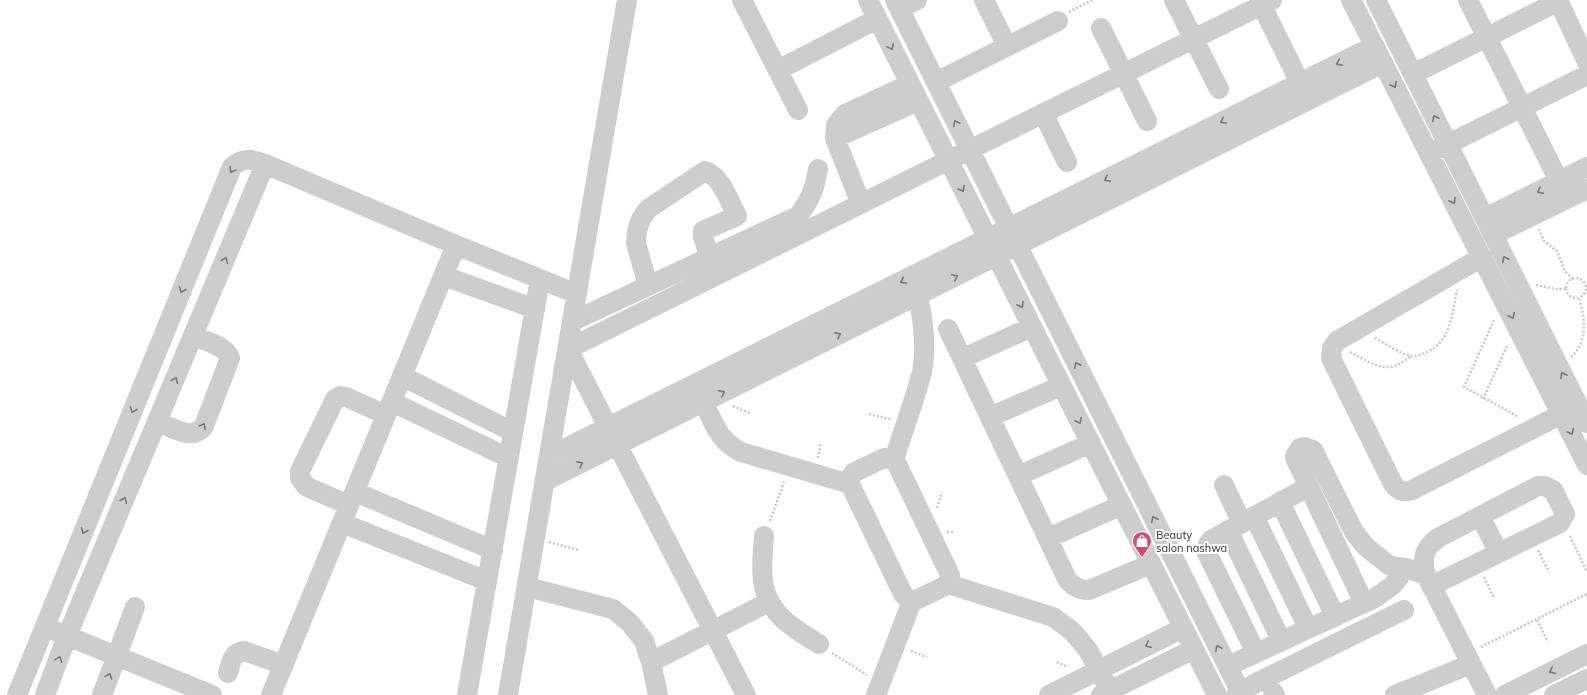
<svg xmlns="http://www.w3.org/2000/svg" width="1587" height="695" font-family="Mulish,sans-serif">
<rect width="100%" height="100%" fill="#fff"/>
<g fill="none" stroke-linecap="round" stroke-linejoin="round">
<path stroke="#c7c7c7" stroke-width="2.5" stroke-dasharray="2 2" stroke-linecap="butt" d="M1069,12L1092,0
M1539,229L1544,241L1557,251L1565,271L1573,279
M1566 288a10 10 0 1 1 20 0a10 10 0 1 1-20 0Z
M1536,285L1556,289H1566
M1494,320L1464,387L1519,417
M1375,338C1384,343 1402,355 1412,356C1416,357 1423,354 1427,352C1451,341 1452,314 1457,290
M1350,352C1375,365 1387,376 1411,356
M1571,357C1587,344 1586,318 1579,298
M1483,399L1508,344
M733,406L750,413
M869,414L890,419
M818,458L821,443
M937,508L942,492
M770,521L784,482
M947,532H955
M1570,536L1587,572
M549,542L578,550
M1538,550L1549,572
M1484,577L1494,598
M1537,620L1548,642
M1481,647L1587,594
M911,651L927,657
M832,653L867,675
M1057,662L1068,667"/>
<path stroke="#cdcdcd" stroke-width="20" d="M742,0L798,110
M868,0L1217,695
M895,0L1242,695
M984,0L1007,46
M1174,0L1219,89
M1259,0L1300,83
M1351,0L1587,465
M1376,0L1587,423
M1468,0L1559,181
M1558,0L1587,62
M911,3L917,0
M1101,28L1147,121
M778,70L877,19
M1421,70L1559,1
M936,82L1058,21
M1043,113L1067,162
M835,138L918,101
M1436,150L1587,75
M861,204L835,138L836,125L845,114L910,84
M1485,218L1587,167
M1493,235L1587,189
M1482,257L1337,341L1332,348L1331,358L1392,482C1397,490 1403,493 1412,490L1562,414
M444,276L535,309
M648,286L636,243L637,231L641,219L648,209L705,171C722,177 729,201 737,216L703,231V237L710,257
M573,321L798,216C810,201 815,188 818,169
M948,329L1067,579C1073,587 1079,590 1089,590L1151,564
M963,358L1032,327
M402,376L513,432
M392,402L509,458
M704,403C714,424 719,441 741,452L850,484
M990,417L1061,386
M157,422C172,427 193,442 204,426L230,358C225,345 205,341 193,336
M550,456L1374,46
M884,458L891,459L896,462L950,575L949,581L945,586L916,600H909L903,594L849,482L853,473Z
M894,460C903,431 914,402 922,372C927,347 923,320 918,295
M1018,476L1091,443
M545,481L1383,63
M1224,485L1242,523
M355,492L493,550
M1280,502L1335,616
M349,505L307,487L300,478V471L335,399L340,396L346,397L386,415
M1254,516L1308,628
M1480,516L1499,553
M342,523L487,581
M1228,530L1281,640
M764,536C763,550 761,567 763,582C768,614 794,629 819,644
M1048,538L1122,505
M1426,575C1421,559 1424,548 1438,538L1538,486H1544L1553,490L1565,514L1560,523L1431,586
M948,584L1053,617L1072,631L1088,650L1112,695
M527,587L613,609L630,623L644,641L651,662L658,695
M1364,603L1296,460L1295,456L1300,448L1304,447L1313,450L1354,532L1366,547L1390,566L1406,568L1426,575L1487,695
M55,631L212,695
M1256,653L1207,553L1208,544L1211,540L1308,487
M651,662L769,602
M1228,666L1375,598L1393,585L1406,568
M228,673C231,663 232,652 244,651L284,665
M1273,692L1275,695
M17,695L232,167C243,157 252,159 265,164L456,245L577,294
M45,695L67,636L265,164
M102,695L135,607
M271,695L456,245
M467,695L540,279
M508,695L627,0
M746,695L568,349L1272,0
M876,695L912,601
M1049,695L1183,628
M1101,695L1194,649
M1236,695L1254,684L1404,610
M1395,695L1471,664
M1505,695L1587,654
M1554,695L1587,679"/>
</g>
<defs><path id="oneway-chevron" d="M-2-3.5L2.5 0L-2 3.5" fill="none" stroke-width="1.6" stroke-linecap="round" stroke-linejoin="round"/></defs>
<g stroke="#787878">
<use href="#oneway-chevron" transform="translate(891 47) rotate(63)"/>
<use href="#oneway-chevron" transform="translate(1339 63) rotate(154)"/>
<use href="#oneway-chevron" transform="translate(1394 85) rotate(63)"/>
<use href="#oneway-chevron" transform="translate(1435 118) rotate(-117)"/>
<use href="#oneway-chevron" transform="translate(1223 121) rotate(153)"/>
<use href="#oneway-chevron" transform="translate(956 123) rotate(-117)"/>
<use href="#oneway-chevron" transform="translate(232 170) rotate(120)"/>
<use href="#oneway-chevron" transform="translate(1107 179) rotate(153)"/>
<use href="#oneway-chevron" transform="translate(962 189) rotate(63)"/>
<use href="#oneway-chevron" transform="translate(1540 191) rotate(153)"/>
<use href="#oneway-chevron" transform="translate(1453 201) rotate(63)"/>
<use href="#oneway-chevron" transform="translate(1505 259) rotate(-116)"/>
<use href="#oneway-chevron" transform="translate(225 260) rotate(-67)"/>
<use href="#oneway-chevron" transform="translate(955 277) rotate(-26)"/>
<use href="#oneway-chevron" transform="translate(903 281) rotate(154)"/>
<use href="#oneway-chevron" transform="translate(182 290) rotate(112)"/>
<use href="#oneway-chevron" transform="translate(1021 305) rotate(63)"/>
<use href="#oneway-chevron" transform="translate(1512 316) rotate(63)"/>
<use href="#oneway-chevron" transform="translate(838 335) rotate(-27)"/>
<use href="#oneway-chevron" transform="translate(1077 365) rotate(-117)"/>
<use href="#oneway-chevron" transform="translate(1563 375) rotate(-116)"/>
<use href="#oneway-chevron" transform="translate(175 380) rotate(-67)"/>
<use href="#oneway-chevron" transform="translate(722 393) rotate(-27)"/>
<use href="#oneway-chevron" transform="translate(133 410) rotate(112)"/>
<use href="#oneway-chevron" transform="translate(1079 421) rotate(63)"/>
<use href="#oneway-chevron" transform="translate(203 426) rotate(-59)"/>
<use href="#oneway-chevron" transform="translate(1571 432) rotate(63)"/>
<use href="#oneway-chevron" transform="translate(580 464) rotate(-26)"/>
<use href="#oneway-chevron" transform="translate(124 500) rotate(-67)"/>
<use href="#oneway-chevron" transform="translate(1154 519) rotate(-117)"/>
<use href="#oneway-chevron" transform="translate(84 531) rotate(112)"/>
<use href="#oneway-chevron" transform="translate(1148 645) rotate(153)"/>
<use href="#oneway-chevron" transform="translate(1218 648) rotate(-117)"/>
<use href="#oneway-chevron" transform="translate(59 659) rotate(-69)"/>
<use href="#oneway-chevron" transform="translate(1552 671) rotate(153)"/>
<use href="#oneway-chevron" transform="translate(109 676) rotate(-71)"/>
</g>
<defs>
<g id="shop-pin" transform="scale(1)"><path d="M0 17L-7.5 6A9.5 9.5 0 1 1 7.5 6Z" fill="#d44a72" stroke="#fff"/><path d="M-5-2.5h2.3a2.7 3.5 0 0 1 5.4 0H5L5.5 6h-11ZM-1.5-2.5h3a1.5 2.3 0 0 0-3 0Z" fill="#fff"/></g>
</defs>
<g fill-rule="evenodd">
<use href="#shop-pin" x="1142" y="541"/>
</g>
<g text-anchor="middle" stroke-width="4" stroke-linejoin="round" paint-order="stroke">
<g font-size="11" fill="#333" stroke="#fff" text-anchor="start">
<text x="1156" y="539">Beauty<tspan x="1156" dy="13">salon nashwa</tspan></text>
</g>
</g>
</svg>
